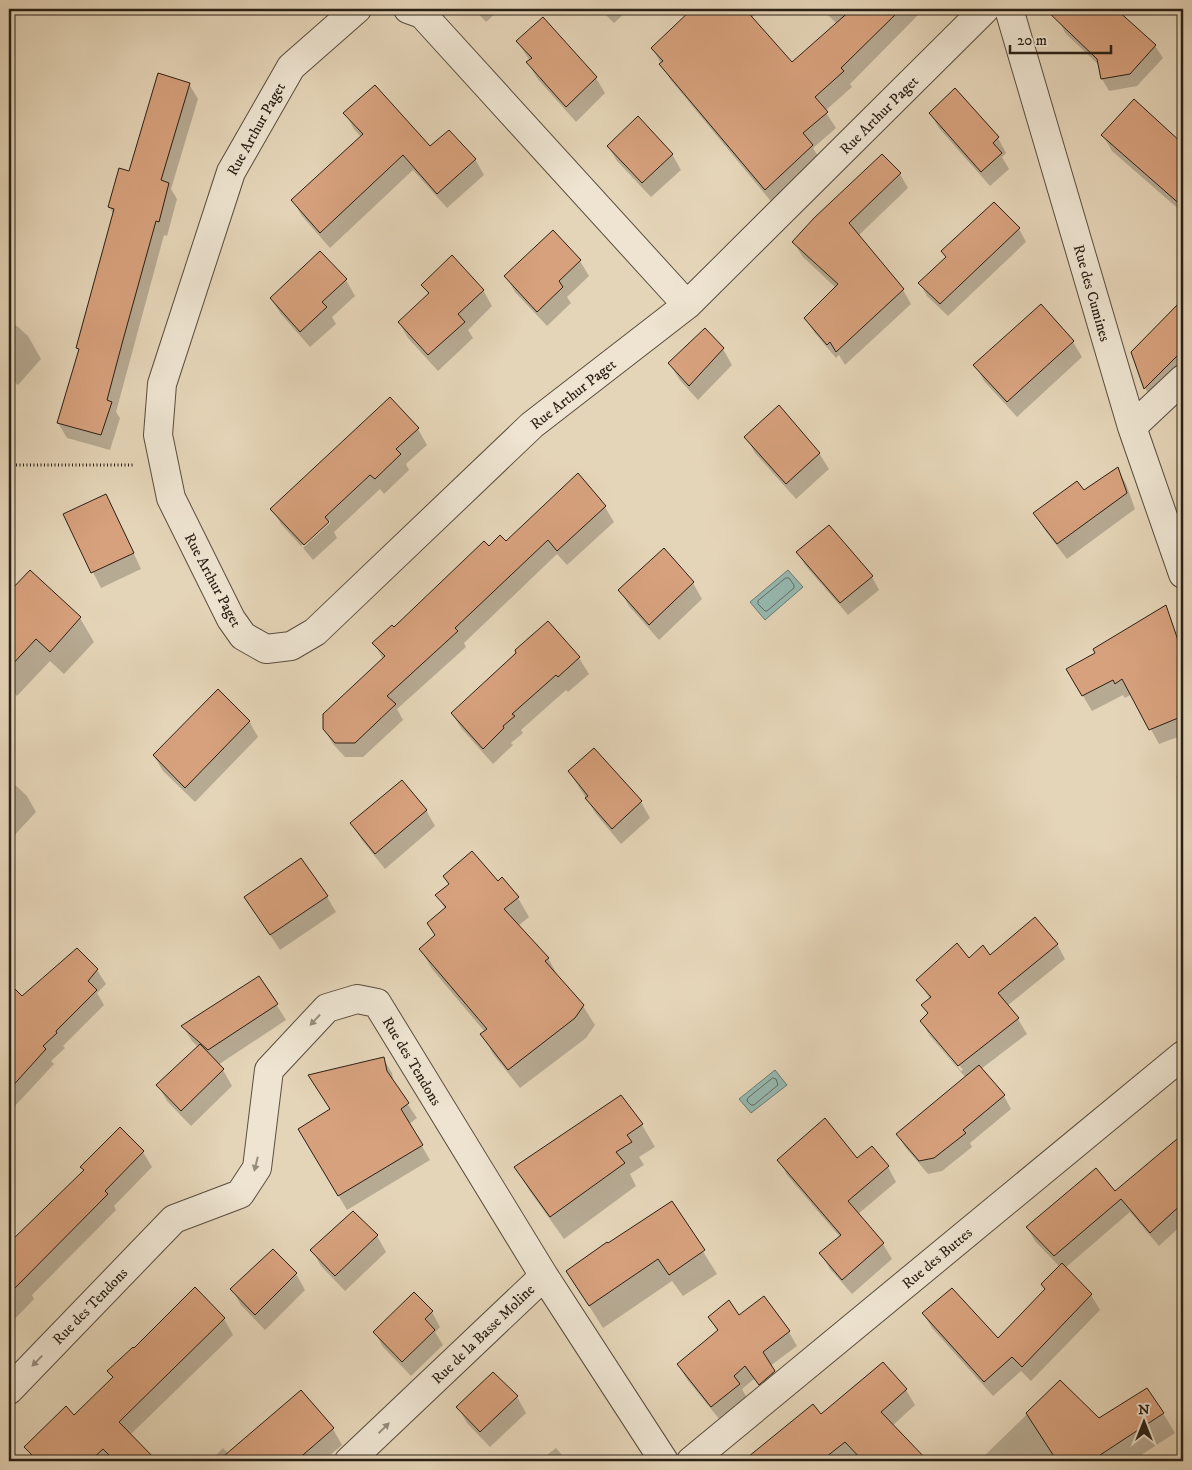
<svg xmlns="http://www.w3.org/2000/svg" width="1192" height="1470" font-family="'IM FELL DW Pica',serif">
<rect width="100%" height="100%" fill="#e5d5b8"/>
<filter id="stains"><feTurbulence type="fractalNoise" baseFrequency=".004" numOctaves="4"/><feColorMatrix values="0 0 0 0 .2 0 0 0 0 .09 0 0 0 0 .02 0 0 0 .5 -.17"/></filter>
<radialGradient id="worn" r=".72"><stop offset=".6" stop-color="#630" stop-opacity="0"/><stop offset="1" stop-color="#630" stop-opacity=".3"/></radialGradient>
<path fill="#96b8b0" stroke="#6b7b72" d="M788,570L803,587L765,620L750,602Z
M775,1070L787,1085L751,1113L739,1099Z"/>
<path fill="#0003" fill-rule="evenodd" d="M474,9H500L486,22Z
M600,9H629L614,23Z
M695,9H761L748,21L792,63L837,24L822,9H924L850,84L852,87L825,111L836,128L813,148L821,161L774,205L670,79L652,48Z
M934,9H946L940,15Z
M1071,9H1114L1155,46L1163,58L1137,86L1109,91L1102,79L1100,66L1066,34L1059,21Z
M518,42L596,78L605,93L576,122L537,78L528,63L530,61Z
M189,84L198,99L171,189L177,199L167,236L164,235L116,412L120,418L110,450L67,438L58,423L80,352L77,347L114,215L109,207L130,173Z
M955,90L998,138L1006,153L1002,157L1009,169L990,186L939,128L930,113Z
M1134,101L1183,146V211L1182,212L1112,151L1103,135Z
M345,113L430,148L475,159L484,175L447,208L413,170L330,248L302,216L293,201L361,137L354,129Z
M608,146L672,154L681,170L651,197L617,161Z
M882,156L900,174L908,188L858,236L903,290L911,304L845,365L839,355L836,358L814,332L806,319L836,288L802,256L794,242Z
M1019,229L1026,242L948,316L927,296L920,283L946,257L942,251Z
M580,261L589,276L567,297L571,303L547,326L515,292L506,276Z
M346,280L355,296L332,317L336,324L310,347L281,314L271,299Z
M423,285L483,290L492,306L468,330L473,338L438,371L408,338L399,322L429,295Z
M1183,301V374L1154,403L1145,388L1133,352Z
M9,319L28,336L41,359L18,385L9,378Z
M1073,342L1082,357L1017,417L984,381L975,365Z
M723,349L732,365L698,400L679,379L670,364Z
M390,399L418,429L427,445L406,464L409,470L384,494L380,489L334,532L337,538L313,560L303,548L330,523V520L301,546L281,524L272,509Z
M746,437L819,453L829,469L796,499L755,453Z
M1117,468L1126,484L1135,509L1067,559L1044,529L1035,513L1084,492Z
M578,475L605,507L614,522L567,565L557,554L464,643L466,647L397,709L403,720L363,757H345L333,744L324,729L383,659L374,643L489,548L506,543Z
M114,511L141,569L101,588L64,515Z
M829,526L872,577L879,590L848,615L805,565L798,552Z
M664,550L693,583L702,599L659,640L629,606L620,590Z
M30,572L80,618L94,642L64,674L50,661L17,696L9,688V596Z
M548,622L579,658L589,674L568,692L566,690L521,730L523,733L511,743L513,745L493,764L462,729L452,714Z
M1134,626L1183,711V735L1159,744L1132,694L1125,698L1123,695L1092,711L1067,669L1096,654Z
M249,721L258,737L195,802L163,771L154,756Z
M569,771L641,802L650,818L621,844L596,814Z
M1183,773V791L1176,777Z
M9,779L27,796L36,812L9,841Z
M426,810L435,826L385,869L361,839L352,823Z
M444,876L497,882L518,898L529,917L518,926L548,958L559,978L583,1006L595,1025L586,1038L520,1088L493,1054L482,1034L485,1032L432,969L421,950L436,936L445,909L437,895L449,885Z
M246,897H327L336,912L280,950Z
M1057,944L1065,959L1007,1006L1018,1019L1027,1034L981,1069L1004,1096L1011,1109L970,1143L972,1147L942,1171L928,1174L905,1147L898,1134L966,1078L930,1036L921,1021L928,1015L923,1006L930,999L918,980L969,960ZM929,1033H932L963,1070L961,1071Z
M77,950L97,970L106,984L97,993L104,1005L63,1046L65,1048L51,1061L54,1064L14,1107L9,1102V987L22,997Z
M259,977L286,1020L218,1065L223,1070L232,1086L191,1126L167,1101L158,1085L198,1047L192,1041L183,1026Z
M383,1058L392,1073L394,1084L417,1118L409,1124L430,1160L347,1210L299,1129L331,1110Z
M621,1097L642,1125L655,1147L639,1157L644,1165L630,1174L636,1186L564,1239L529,1190L516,1168Z
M120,1129L143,1152L152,1167L114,1206L116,1210L32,1295L34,1299L9,1325V1244L84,1171L82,1167Z
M1183,1137V1224L1159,1246L1130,1212L1065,1268L1091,1295L1100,1310L1031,1381L1021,1371L993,1396L932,1328L923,1313L998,1340L1046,1290L1060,1267L1035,1241L1027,1227L1115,1192Z
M779,1160H857L888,1167L896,1182L858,1214L883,1244L892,1259L852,1294L830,1269L821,1254L840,1237L787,1175Z
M672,1202L717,1274L683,1296L672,1281L603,1328L567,1271Z
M353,1212L377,1236L386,1252L345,1291L321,1266L312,1250Z
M273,1251L296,1274L305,1290L265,1330L241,1305L232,1289Z
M195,1289L224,1319L233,1335L130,1435L156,1461H34L26,1447L74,1417L113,1378L109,1371L134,1350Z
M764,1298L789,1332L797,1346L770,1366L782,1386L768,1397L754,1379L742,1389L747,1398L720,1420L686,1378L678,1364L718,1332L710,1318L739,1317Z
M432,1312L440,1327L435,1332L443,1345L411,1376L383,1347L375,1332Z
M883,1364L906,1390L915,1405L892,1426L926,1461H859L855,1457L850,1461H745L812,1406L820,1416Z
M1060,1382L1099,1420L1163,1413L1175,1433L1132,1461H979Z
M517,1397L526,1413L490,1447L467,1423L458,1407Z
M333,1429L342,1445L323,1461H210L223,1448L229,1454Z
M556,1448L567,1461H539Z"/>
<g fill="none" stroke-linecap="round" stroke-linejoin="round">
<path stroke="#606c63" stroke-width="1" d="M786,578H789L794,585V588L767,611H765L758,604V601Z
M773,1078L776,1079L778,1085L754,1105H751L747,1101L748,1098Z"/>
</g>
<path fill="#d7a17d" stroke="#2a2016" d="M692,9H745L792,62L852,9H901L841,68L844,71L815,97L828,112L803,133L813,145L765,190L659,64L663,61L651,48Z
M1045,9H1116L1156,45L1130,74L1101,79L1097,59Z
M543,17L597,77L566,107L526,62L532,58L516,41Z
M158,73L190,83L161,180L169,183L159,222L156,221L123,340L107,400L112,402L101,435L57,423L79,349L76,348L114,209L108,207L119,168L129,171Z
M375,85L430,146L449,130L476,159L437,194L403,155L320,233L291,200L363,134L343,113Z
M955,88L999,137L993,143L1002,153L981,172L929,113Z
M1134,99L1183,144V207L1101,135Z
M638,116L673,154L642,183L607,146Z
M882,154L901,173L849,223L904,289L836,352L830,342L827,345L804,318L838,284L792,242L814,218Z
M994,202L1020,228L940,304L918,283L946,257L941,251Z
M553,230L581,260L559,281L563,287L537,312L504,276Z
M320,251L347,279L322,302L327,307L300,332L270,298Z
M452,255L484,290L458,314L465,322L428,355L398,322L429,293L421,285Z
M1183,299V350L1144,389L1131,352Z
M1041,304L1074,341L1007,402L973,365Z
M705,328L724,348L689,386L668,363Z
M390,397L419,428L396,449L401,454L375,479L370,475L325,517L329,522L304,545L270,509Z
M779,405L820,453L786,484L744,437Z
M1118,467L1127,493L1057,544L1033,513L1077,481L1084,490Z
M578,473L606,506L557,551L548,540L455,628L458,631L387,696L396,704L355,743H335L323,729V714L385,656L372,643L392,625L394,627L484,541L489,546L500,535L506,541Z
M106,494L134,553L91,573L63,514Z
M829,525L873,576L840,603L796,552Z
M664,548L694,582L649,625L618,590Z
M30,570L81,617L50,652L36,639L9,668V592Z
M1166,605L1183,655V716L1149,730L1122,679L1115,684L1113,680L1082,696L1066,669L1095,653L1093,649Z
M548,621L580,657L558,677L556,675L512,714L515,716L503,726L504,728L483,749L451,713L516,653L515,650Z
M218,689L250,721L185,788L153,755Z
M594,748L642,801L612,829L585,798L588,796L568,771Z
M402,780L427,810L375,854L350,823Z
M472,851L498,881L502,877L519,897L504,909L549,958L545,961L584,1005L575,1018L508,1070L480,1034L487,1029L419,949L435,935L427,923L446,907L435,895L449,884L443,876Z
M301,858L328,896L270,935L244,897Z
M1035,917L1058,944L998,993L1019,1018L958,1066L920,1021L928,1013L921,1005L931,997L916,980L957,943L969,958L983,945L990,955Z
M77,948L98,969L88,981L97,990L56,1031L57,1033L43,1046L46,1049L9,1090V983L22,996Z
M259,976L278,1004L208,1050L181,1026Z
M200,1044L224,1069L181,1111L156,1085Z
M384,1057L387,1071L409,1103L401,1109L423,1145L338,1196L298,1129L330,1109L308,1075Z
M979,1065L1005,1095L963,1130L966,1133L934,1158L919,1161L896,1134Z
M621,1095L643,1124L627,1135L632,1142L616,1152L625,1163L550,1217L514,1167Z
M825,1118L857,1158L872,1146L889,1166L848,1201L884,1243L842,1280L819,1253L841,1235L777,1160Z
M120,1127L144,1151L105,1191L108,1194L9,1294V1243L84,1170L80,1167Z
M1183,1134V1203L1150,1233L1121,1199L1054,1256L1026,1227L1096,1168L1115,1191Z
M672,1201L705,1250L669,1275L658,1259L589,1306L566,1271L607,1242L608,1243Z
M353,1211L378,1235L335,1276L310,1250Z
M273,1249L297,1273L255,1315L230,1289Z
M1062,1263L1092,1294L1022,1367L1012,1357L984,1382L922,1313L952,1288L998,1338L1045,1289L1041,1284Z
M195,1287L225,1318L119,1422L157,1461H115L103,1449L90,1461H38L24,1447L66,1406L74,1415L113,1377L107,1371L133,1347L134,1348Z
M414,1292L433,1311L425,1319L435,1330L402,1362L373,1332Z
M764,1296L790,1331L763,1352L775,1371L759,1385L745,1366L734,1376L740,1384L711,1407L677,1364L718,1330L708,1317L729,1300L739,1315Z
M883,1362L907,1389L881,1412L928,1461H863L845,1442L821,1461H743L813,1404L821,1414Z
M493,1372L518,1396L480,1432L456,1407Z
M1060,1380L1099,1418L1147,1388L1164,1413L1091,1461H1057L1026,1413Z
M301,1390L334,1428L296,1461H218Z"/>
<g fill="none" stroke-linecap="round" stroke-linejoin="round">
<g stroke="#594d3e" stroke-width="30">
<path id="minor" d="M357,9L291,67L231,172L162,384L158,435L171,498L231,619L243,636L266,649L291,646L315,632L532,425L687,305L985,9
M408,9L422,14L687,305
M1009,9L1132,427L1183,574
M1132,427L1183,379
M9,1390L174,1219L240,1194L257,1168L269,1070L327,1008L357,999L377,1003L544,1276L664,1461
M349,1461L544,1276
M691,1461L1183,1055"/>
</g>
<path stroke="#2a2016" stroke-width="3" stroke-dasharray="1 2.5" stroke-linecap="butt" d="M9,465H133"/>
<use href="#minor" stroke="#eee4d1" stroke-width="28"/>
</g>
<defs><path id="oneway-solid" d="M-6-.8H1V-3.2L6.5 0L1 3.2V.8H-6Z" transform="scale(1.25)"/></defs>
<g fill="#968c7d">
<use href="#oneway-solid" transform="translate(315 1020) rotate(133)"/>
<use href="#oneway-solid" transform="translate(256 1164) rotate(104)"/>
<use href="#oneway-solid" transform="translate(37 1361) rotate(134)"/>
<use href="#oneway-solid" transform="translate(384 1428) rotate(-44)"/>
</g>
<g text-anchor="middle" stroke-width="4" stroke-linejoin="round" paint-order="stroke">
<g font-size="15" fill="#2a2016" stroke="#eee4d1">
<text transform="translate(879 115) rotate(-45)" y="5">Rue Arthur Paget</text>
<text transform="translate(256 129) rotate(-61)" y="5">Rue Arthur Paget</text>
<text transform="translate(1092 293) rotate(74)" y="5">Rue des Cumines</text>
<text transform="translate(573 394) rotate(-38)" y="5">Rue Arthur Paget</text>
<text transform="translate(213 580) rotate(62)" y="5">Rue Arthur Paget</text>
<text transform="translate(412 1061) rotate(59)" y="5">Rue des Tendons</text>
<text transform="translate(937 1258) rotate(-40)" y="5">Rue des Buttes</text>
<text transform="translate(90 1306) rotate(-46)" y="5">Rue des Tendons</text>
<text transform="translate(483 1334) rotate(-44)" y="5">Rue de la Basse Moline</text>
</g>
</g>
<rect width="1192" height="1470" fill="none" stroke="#e5d5b8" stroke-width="30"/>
<rect x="10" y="10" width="1172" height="1450" fill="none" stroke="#2a2016" stroke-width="2.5"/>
<rect x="15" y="15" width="1162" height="1440" fill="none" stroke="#2a2016"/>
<g transform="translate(1144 1422)" stroke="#eee4d1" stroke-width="4" paint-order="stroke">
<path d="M0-4L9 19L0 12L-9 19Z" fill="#2a2016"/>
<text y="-8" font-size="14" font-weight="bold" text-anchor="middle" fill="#2a2016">N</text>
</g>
<path d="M1010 45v8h101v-8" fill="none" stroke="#2a2016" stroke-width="2.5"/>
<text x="1017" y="45" font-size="15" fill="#2a2016" stroke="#eee4d1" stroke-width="4" paint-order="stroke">20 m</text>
<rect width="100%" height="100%" filter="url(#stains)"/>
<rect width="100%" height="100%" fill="url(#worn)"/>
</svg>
